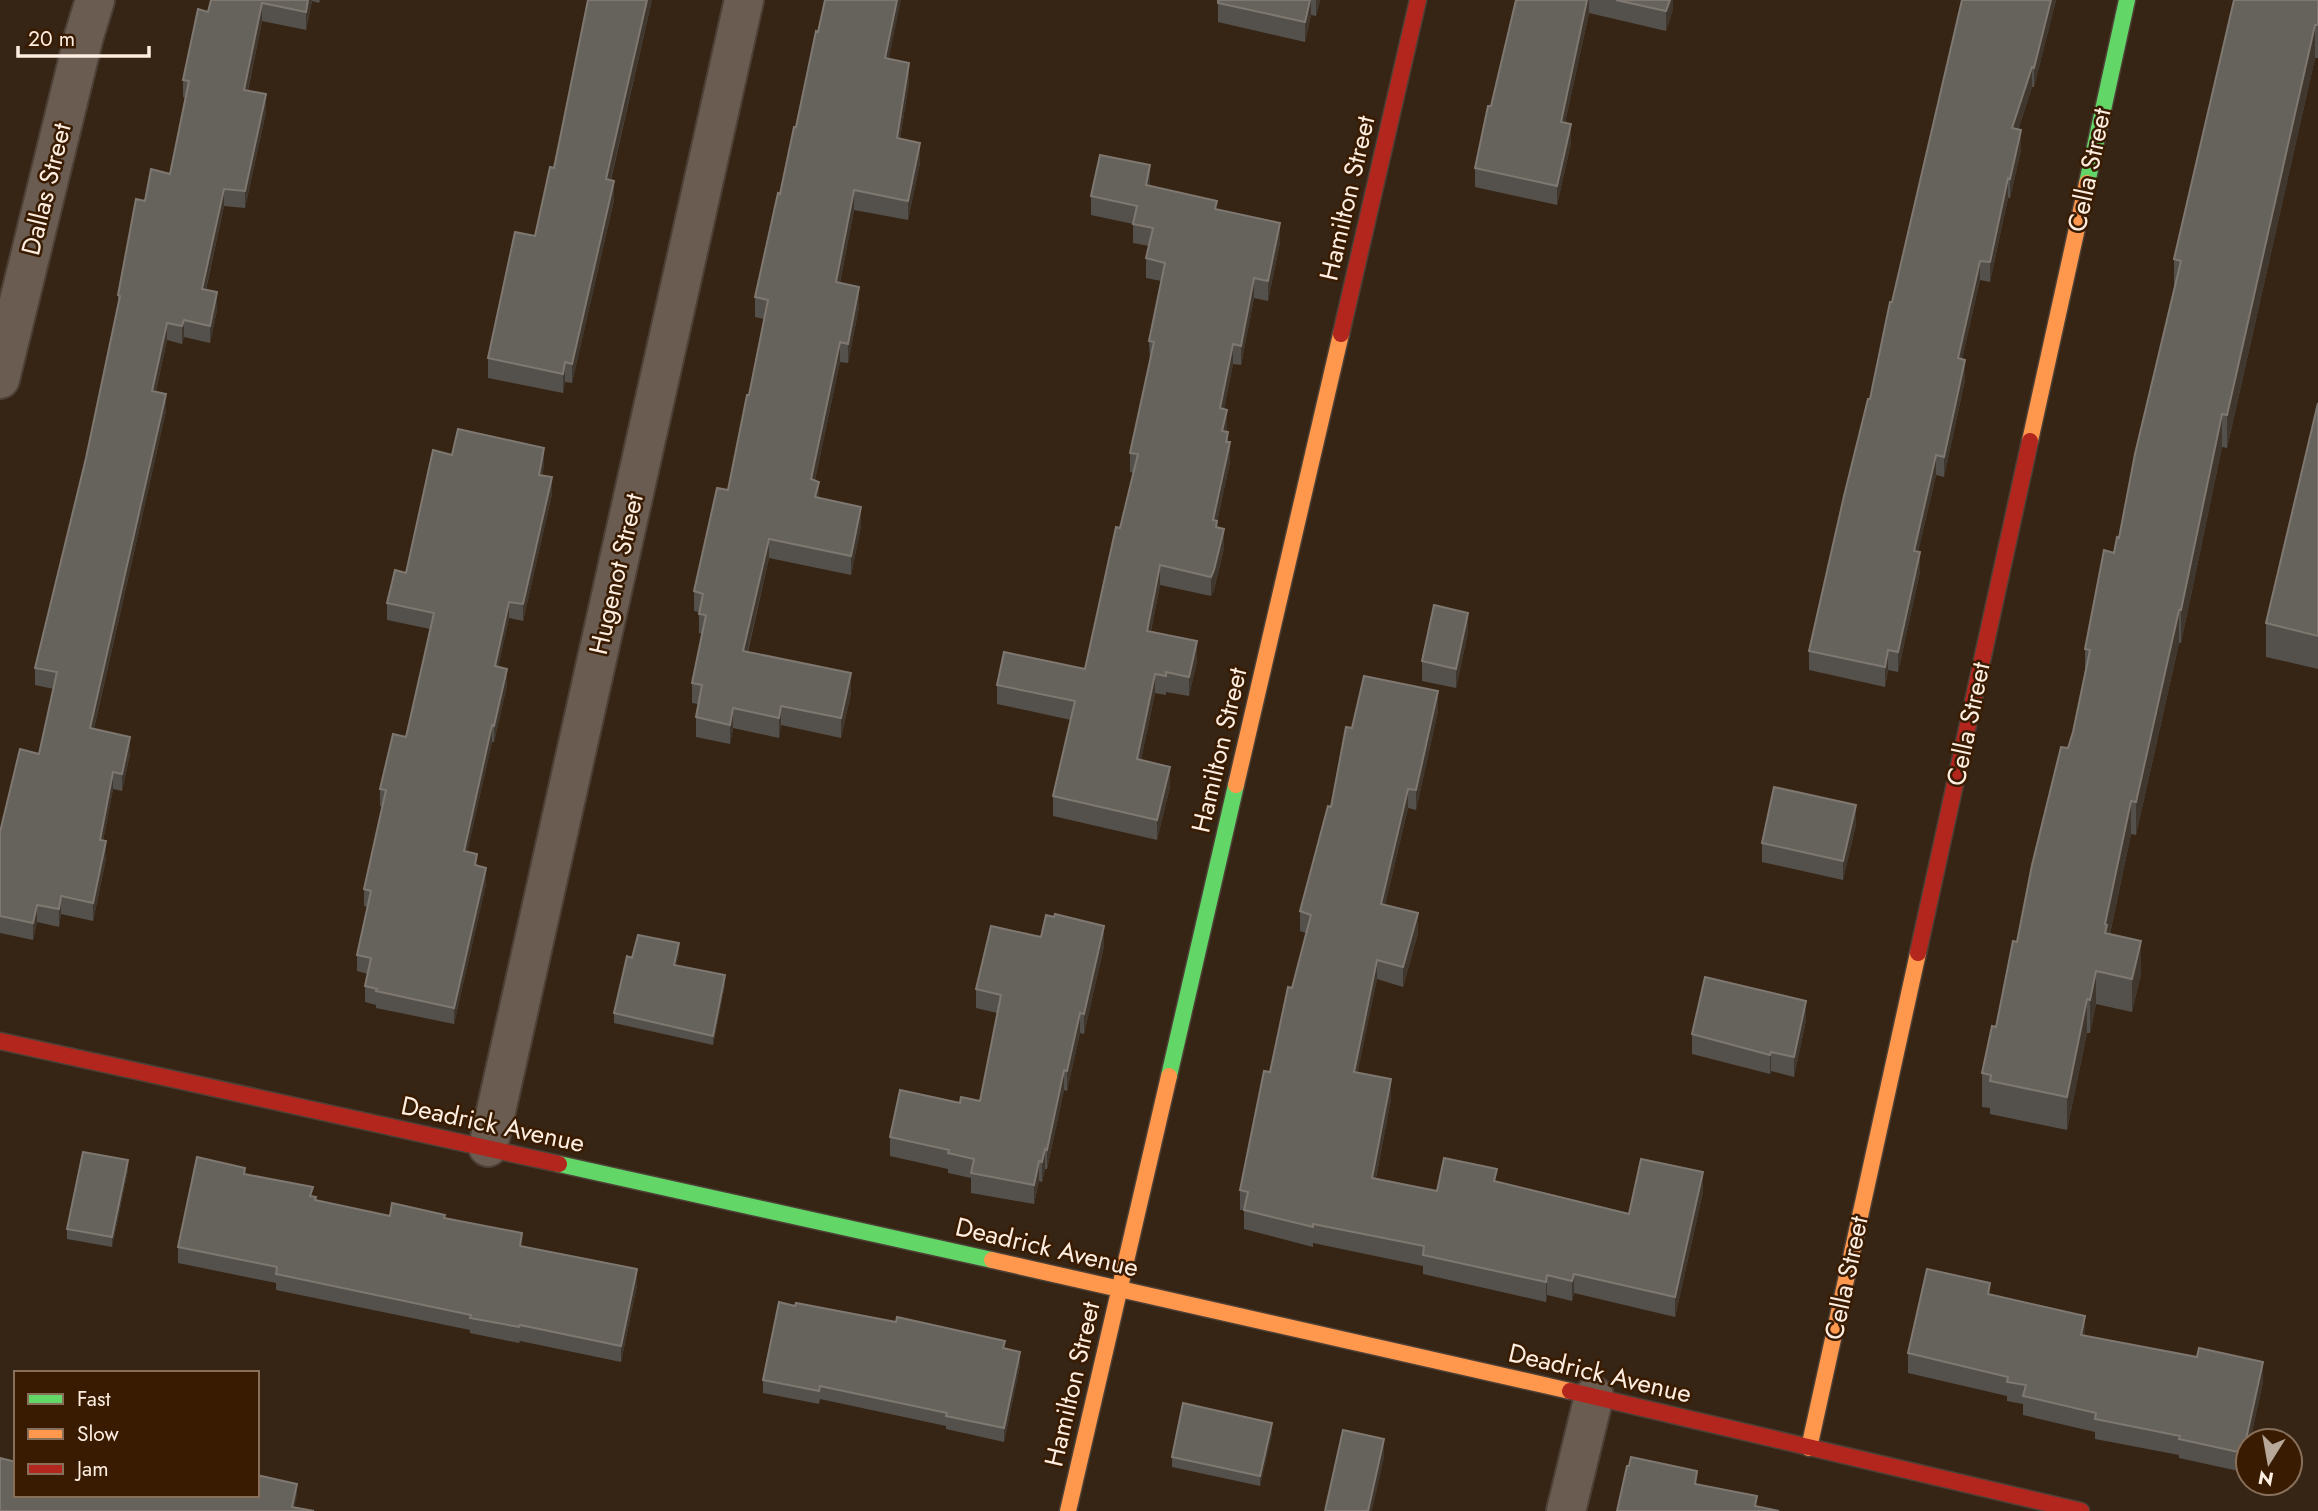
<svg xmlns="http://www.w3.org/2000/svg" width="2318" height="1511" font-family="Jost,sans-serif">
<rect width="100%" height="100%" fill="#362515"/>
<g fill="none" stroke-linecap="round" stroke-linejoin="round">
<g stroke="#4d4036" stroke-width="42">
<path id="street" d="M0,379L84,36L95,0
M488,1147L744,0
M1566,1511L1594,1396"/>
</g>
<g stroke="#4d4036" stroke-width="19">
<path id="fast" d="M2087,183L2127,0
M1169,1076L1236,785
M559,1164L992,1260"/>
</g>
<g stroke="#4d4036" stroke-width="19">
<path id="slow" d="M2030,441L2087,183
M1236,785L1341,334
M992,1260L1570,1391
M1809,1448L1918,953
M1068,1511L1169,1076"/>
</g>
<g stroke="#4d4036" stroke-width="19">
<path id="jam" d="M1341,334L1418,0
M1918,953L2030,441
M0,1041L559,1164
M1570,1391L2081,1511"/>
</g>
<use href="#street" stroke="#6a5c51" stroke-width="38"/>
<use href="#fast" stroke="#63d668" stroke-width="16"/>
<use href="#slow" stroke="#ff974d" stroke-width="16"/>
<use href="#jam" stroke="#b3261e" stroke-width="16"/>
</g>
<path fill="#54514c" d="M211,0H320L319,3L312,1L306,30L262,21L248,91L266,112L245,208L224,206L206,290L217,310L210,343L184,337L182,344L167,340L156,391L166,411L94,729L130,754L122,791L113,789L103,841L106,859L93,921L61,914L59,927L37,922L33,940L0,933V832L39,754L54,689L35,685V668L86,458L118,309V295L145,201L170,174L186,98L183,97V80L208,12Z
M652,0L611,180L614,200L572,383L565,382L563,393L488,378V358L535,236L554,168Z
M1218,0H1320L1316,16L1311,15L1305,42L1218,22Z
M1516,0H1673V9L1666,31L1589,13L1565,123L1571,143L1557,205L1475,187V168L1491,106Z
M1962,0H2056L2034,87H2032L2018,130L2021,150L2010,198H2008L1990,282L1980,280L1962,359L1965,380L1944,477L1936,475L1918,552L1920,572L1898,672L1888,670L1885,687L1809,670V651L1870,399Z
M2318,0V58H2315L2227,448L2222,447L2181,643H2179L2136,835L2131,834L2110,934L2141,974L2132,1012L2096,1004L2090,1033H2087L2067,1130L1990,1114V1108L1982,1107V1073L1996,1027L2017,942L2073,732L2085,676V649L2119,538L2174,292V259Z
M889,59L909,82L900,139L920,163L908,220L854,210L840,283L859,307L848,363L840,362L815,480L819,498L861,526L851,575L769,558L748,652L851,693L841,738L781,725L779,738L733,728L730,744L696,737V717L698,704L692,703V683L702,634L699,633V612L694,611V591L728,490L749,395L764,319L755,317V297L796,127Z
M1150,186L1217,210L1280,242L1268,301L1254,298L1241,365L1233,364L1224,409L1227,429L1230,462L1217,522V527L1224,548L1214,590L1211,596L1160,585L1151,631L1197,661L1189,696L1166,692V695L1155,693L1141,760L1170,787L1157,840L1053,816V796L1071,720L997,704V685L1085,669L1134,473L1130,472V453L1150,361L1149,341L1161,281L1146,278V258L1149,246L1133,243V224L1091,215V196Z
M2318,403V669L2266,657V623Z
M452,455L544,465L542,475L552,494L523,621L509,618L498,667L507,685L494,742H492L467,852L477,865L486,884L454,1024L376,1008V1005L365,1002V986L368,974L357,971V955L368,907L364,906V889L382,806H380V789L406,737L430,629L387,620V603L406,573Z
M1468,632L1456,688L1422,681V661Z
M1438,711L1416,810L1408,808L1385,905L1418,933L1403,987L1377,979L1357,1072L1391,1099L1376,1178L1437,1191L1497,1182L1629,1214L1703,1192L1675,1317L1574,1293L1572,1301L1547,1295L1546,1302L1423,1274V1266L1313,1243V1247L1244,1229V1210H1240V1190L1306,933L1300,931V911L1331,807L1352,728Z
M1856,824L1843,880L1762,862V843Z
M1041,937L1104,946L1084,1034L1080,1033L1067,1091L1064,1090L1047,1169H1045L1042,1182L1039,1181L1034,1204L971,1193V1178L948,1173V1169L890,1156V1137L960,1103L980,1101L997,1013L976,1008V989Z
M679,953L676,965L725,985L713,1045L614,1023V1013L632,958Z
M1806,1020L1794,1077L1771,1071L1770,1074L1692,1054V1034Z
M128,1170L112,1247L67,1239V1229Z
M245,1174L313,1196L316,1201L390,1216L445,1218L522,1247L637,1285L621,1362L520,1341L519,1343L470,1333V1330L276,1290V1283L178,1263V1247Z
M1990,1295L2085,1336L2263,1382L2250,1441H2248L2243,1472L2179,1458V1455L2095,1439V1432L2023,1415V1404L2007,1401V1396L1908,1373V1353Z
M795,1306L1005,1348L1020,1365L1004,1442L946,1429V1426L820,1399L819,1404L763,1393V1380Z
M1272,1433L1260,1486L1172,1467V1457Z"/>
<path fill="#40382f" d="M308,0H312L306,30V12Z
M647,0H652L606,199V179Z
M897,0H901L885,78V58Z
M1310,0H1311V15L1305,42V22Z
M1316,0H1320L1316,16Z
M1587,0H1589V13L1561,141V122Z
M1670,0H1673V9L1666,31V11Z
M2051,0H2056L2034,87V68Z
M262,3V21L244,108V90Z
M2315,25V58L2227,448V415Z
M909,63V82L897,158V138Z
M2032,67V87L2012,147V128Z
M266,94V112L245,208V191Z
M1571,124V143L1557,205V186Z
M2021,130V150L2010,198V179Z
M920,143V163L908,220V201Z
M1150,165V185L1146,205V185Z
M2008,178V198L1990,282V262Z
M614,181V200L572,383V364Z
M224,189V206L202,306V289Z
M854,190V210L836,302V282Z
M1280,223V242L1268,301V281Z
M1980,261V280L1958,378V358Z
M1254,278V298L1241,365V346Z
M859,287V307L848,363V344Z
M217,292V310L210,343V326Z
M184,320V337L182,344V326Z
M167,323V340L152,408V391Z
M840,342V362L811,499V479Z
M1233,344V364L1220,428V408Z
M1965,360V380L1944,477V457Z
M565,362V382L563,393V374Z
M166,394V411L90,745V728Z
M1227,410V429L1222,451V431Z
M2222,414V447L2181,643V610Z
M1230,442V462L1217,522V540L1213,520Z
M544,448V465L539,491V475Z
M1936,455V475L1914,570V551Z
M552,477V494L523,621V604Z
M819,482V502L815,497Z
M861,507V526L851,575V556Z
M1224,529V548L1214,590L1211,596V577Z
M769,539V558L743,670V651Z
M1920,552V572L1898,672V652Z
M1160,565V585L1147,650V631Z
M509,602V618L495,682V666Z
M2179,610V643L2136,835V802Z
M1468,613V632L1456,688V669Z
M1197,641V661L1189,696V677Z
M1888,650V670L1885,687V667Z
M507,669V685L494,742V726Z
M851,673V693L841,738V718Z
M1155,674V693L1137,779V759Z
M1438,691V711L1416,810V790Z
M781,706V725L779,738V718Z
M733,708V728L730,744V725Z
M492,725V742L464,867V851Z
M130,737V754L122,791V774Z
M1170,767V787L1157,840V820Z
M113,772V789L100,857V840Z
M1408,789V808L1381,923V904Z
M2131,801V834L2107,947L2105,924Z
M1856,805V824L1843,880V861Z
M106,841V859L93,921V903Z
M486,868V884L454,1024V1008Z
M61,896V914L59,927V909Z
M37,905V922L33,940V923Z
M1418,913V933L1403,987V967Z
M1104,926V946L1084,1034V1014Z
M2141,941V974L2132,1012V979Z
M679,943V953L674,975V965Z
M1377,960V979L1354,1091V1072Z
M2096,971V1004L2090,1033V1000Z
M725,975V985L713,1045V1036Z
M2087,999V1033L2067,1130V1097Z
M1806,1001V1020L1794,1077V1057Z
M1080,1013V1033L1067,1091V1071Z
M1771,1052V1071L1770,1074V1055Z
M1064,1070V1090L1047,1169V1150Z
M1391,1079V1099L1372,1197V1178Z
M1045,1149V1169L1042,1182V1162Z
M128,1160V1170L112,1247V1237Z
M1039,1161V1181L1034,1204V1185Z
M1703,1172V1192L1675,1317V1297Z
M637,1269V1285L621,1362V1346Z
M1574,1274V1293L1572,1301V1281Z
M1547,1275V1295L1546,1302V1282Z
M2085,1316V1335H2081Z
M1020,1352V1365L1004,1442V1428Z
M2263,1362V1382L2250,1441H2248V1449L2243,1472V1453Z
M1272,1423V1433L1260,1486V1476Z
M1384,1439V1458L1372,1511H1368Z
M297,1484V1495L294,1511L292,1507Z"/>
<path fill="#66625c" stroke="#7e7871" stroke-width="2" d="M211,0H308L306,12L262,3L244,90L266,94L245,191L224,189L202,289L217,292L210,326L184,320L182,326L167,323L152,391L166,394L90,728L130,737L122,774L113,772L100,840L106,841L93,903L61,896L59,909L37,905L33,923L0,916V832L20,749L39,754L57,672L35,668L86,458L120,296L118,295L136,199L145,201L151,169L170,174L189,81L183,80L198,9L208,12Z
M588,0H647L606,179L614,181L572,364L565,362L563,374L488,358L515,232L535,236L550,167L554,168Z
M825,0H897L885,58L909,63L897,138L920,143L908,201L854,190L836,282L859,287L848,344L840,342L811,479L819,482L815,497L861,507L851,556L769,539L743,651L851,673L841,718L781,706L779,718L733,708L730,725L696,717L702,685L692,683L706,615L699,614L703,594L694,591L717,488L728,490L747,395H749L768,300L755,297L778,193L780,194L794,127H796L816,31L818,32Z
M1218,0H1310L1305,22L1218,3Z
M1516,0H1587L1561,122L1571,124L1557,186L1475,168L1488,106H1491Z
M1616,0H1670L1666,11Z
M1962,0H2051L2034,68L2032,67L2012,128L2021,130L2010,179L2008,178L1990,262L1980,261L1958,358L1965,360L1944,457L1936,455L1914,551L1920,552L1898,652L1888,650L1885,667L1809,651L1844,496L1868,399H1870L1890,302H1892Z
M2234,0H2318V25H2315L2227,415L2222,414L2181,610H2179L2136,802L2131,801L2105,924L2107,925L2105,933L2141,941L2132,979L2096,971L2090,1000L2087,999L2067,1097L1990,1081L1991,1075L1982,1073L1992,1026L1996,1027L2013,941L2017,942L2032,865L2061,747L2068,748L2073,732L2090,650L2085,649L2104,550L2114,553L2117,537L2119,538L2135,454L2181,261L2174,259Z
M1100,155L1150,165L1146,185L1217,201L1215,209L1280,223L1268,281L1254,278L1241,346L1233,344L1220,408L1227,410L1222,431L1228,432L1226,442H1230L1213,520L1217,521L1216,527L1224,529L1214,570L1211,577L1160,565L1147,631L1197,641L1189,677L1166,672V676L1155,674L1137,759L1170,767L1157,820L1053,796L1075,701L997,685L1004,652L1085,669L1116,527L1120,528L1138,454L1130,453L1154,342L1149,341L1165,263L1146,258L1153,228L1133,224L1137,206L1091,196Z
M2318,403V636L2266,623Z
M458,429L544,448L539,475L552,477L523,604L509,602L495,666L507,669L494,726L492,725L464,851L477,854L475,865L486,868L454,1008L376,991L377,989L365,986L371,958L357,955L371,891L364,889L386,790L380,789L393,734L406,737L434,613L387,603L395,570L406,573L433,450L452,455Z
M1434,605L1468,613L1456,669L1422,661Z
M1364,676L1438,691L1416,790L1408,789L1381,904L1418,913L1403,967L1377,960L1354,1072L1391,1079L1372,1178L1437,1191L1444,1158L1497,1169L1494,1181L1629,1214L1641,1159L1703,1172L1675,1297L1574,1274L1572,1281L1547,1275L1546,1282L1423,1255L1424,1246L1313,1224V1227L1244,1210L1248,1192L1240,1190L1264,1071L1270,1072L1288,987L1292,988L1311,915L1300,911L1328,806L1331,807L1346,727L1352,728Z
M1774,787L1856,805L1843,861L1762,843Z
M1055,914L1104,926L1084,1014L1080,1013L1067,1071L1064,1070L1047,1150L1045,1149L1042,1162L1039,1161L1034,1185L971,1173L974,1159L948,1153L949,1150L890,1137L900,1090L960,1103L961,1097L980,1101L1001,995L976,989L991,926L1041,937L1046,915L1054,917Z
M638,935L679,943L674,965L725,975L713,1036L614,1013L627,956L632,958Z
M1705,977L1806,1001L1794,1057L1771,1052L1770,1055L1692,1034Z
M83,1152L128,1160L112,1237L67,1229Z
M197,1157L245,1168L244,1174L313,1187L310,1196L316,1197L315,1200L390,1216L392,1203L445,1215L444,1218L522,1233L520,1246L637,1269L621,1346L520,1325L519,1327L470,1318L471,1315L276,1274L277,1267L178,1247Z
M1927,1269L1990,1283L1988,1294L2085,1316L2081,1335L2197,1357L2199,1348L2263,1362L2243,1453L2179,1439L2180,1436L2095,1419L2096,1413L2023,1396L2026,1385L2007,1382L2008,1377L1908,1353Z
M779,1302L795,1306L796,1303L896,1322L897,1317L1005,1341L1003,1348L1020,1352L1004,1428L946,1416L947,1413L820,1386L819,1391L763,1380Z
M1183,1403L1272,1423L1260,1476L1172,1457Z
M1343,1430L1384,1439L1368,1511H1325Z
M1631,1457L1697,1471L1695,1484L1757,1496L1755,1506L1779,1511H1617L1627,1466H1629Z
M0,1458L16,1462V1495H257V1475L297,1484L292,1507L314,1511H0Z"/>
<g text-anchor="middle" stroke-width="5" stroke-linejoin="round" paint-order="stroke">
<g font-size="26" fill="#feeee1" stroke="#381b00">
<text transform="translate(2089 170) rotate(-78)" y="9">Cella Street</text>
<text transform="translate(46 189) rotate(-76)" y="9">Dallas Street</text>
<text transform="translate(1347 198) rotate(-77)" y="9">Hamilton Street</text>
<text transform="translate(616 574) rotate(-77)" y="9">Hugenot Street</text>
<text transform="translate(1968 724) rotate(-78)" y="9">Cella Street</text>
<text transform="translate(1219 750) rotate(-77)" y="9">Hamilton Street</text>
<text transform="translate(493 1124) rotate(12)" y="9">Deadrick Avenue</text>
<text transform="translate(1047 1247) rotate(13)" y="9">Deadrick Avenue</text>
<text transform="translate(1846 1278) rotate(-78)" y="9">Cella Street</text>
<text transform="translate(1600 1373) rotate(13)" y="9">Deadrick Avenue</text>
<text transform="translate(1072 1384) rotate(-77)" y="9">Hamilton Street</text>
</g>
</g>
<rect x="14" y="1371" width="245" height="126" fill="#381b00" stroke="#876f5a" stroke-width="2"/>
<rect x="28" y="1394" width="35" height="10" fill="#63d668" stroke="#876f5a" stroke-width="2"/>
<text x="77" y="1406" font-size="21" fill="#feeee1">Fast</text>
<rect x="28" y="1429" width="35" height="10" fill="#ff974d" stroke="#876f5a" stroke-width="2"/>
<text x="77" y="1441" font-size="21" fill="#feeee1">Slow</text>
<rect x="28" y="1464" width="35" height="10" fill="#b3261e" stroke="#876f5a" stroke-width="2"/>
<text x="77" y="1476" font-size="21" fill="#feeee1">Jam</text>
<g transform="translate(2269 1462) rotate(191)"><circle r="33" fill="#381b00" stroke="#876f5a" stroke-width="2"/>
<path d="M0-5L12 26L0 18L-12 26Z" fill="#b8a89a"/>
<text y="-10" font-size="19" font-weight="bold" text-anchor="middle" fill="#feeee1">N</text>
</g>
<path d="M18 46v10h131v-10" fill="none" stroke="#feeee1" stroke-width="3.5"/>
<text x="28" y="46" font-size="21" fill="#feeee1" stroke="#381b00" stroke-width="5" paint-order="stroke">20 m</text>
</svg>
